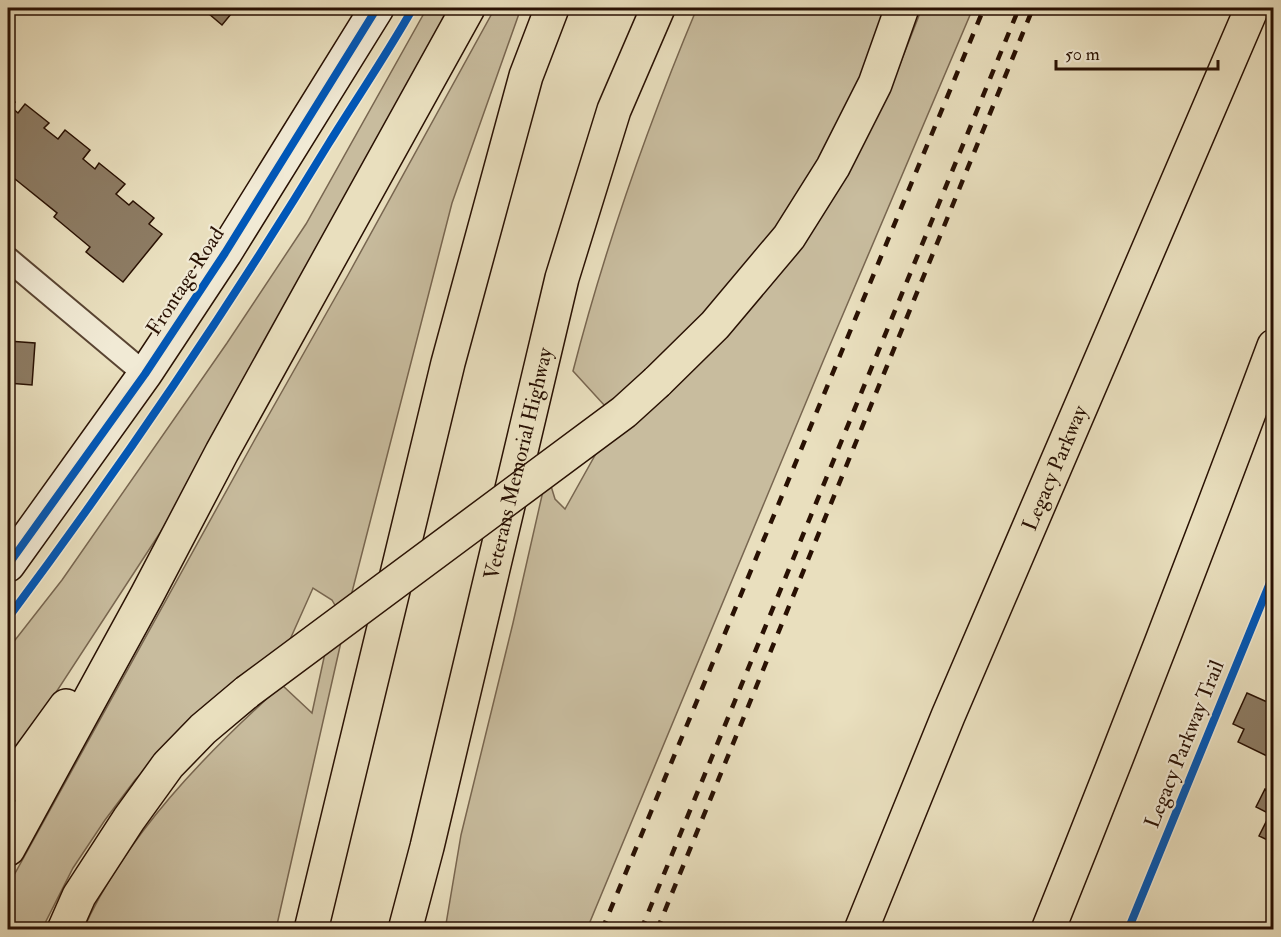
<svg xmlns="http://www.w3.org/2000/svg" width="1281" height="937" font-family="'IM FELL Double Pica',serif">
<rect width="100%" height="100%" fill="#e9dfbe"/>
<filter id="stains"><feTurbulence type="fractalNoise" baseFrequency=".00333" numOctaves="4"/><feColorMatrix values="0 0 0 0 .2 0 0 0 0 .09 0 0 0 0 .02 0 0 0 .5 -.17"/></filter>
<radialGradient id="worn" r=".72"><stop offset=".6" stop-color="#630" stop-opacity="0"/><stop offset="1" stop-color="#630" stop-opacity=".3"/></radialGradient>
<path fill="#c8bc9e" stroke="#786650" stroke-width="1.5" d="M427,8H451L169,519L8,766V649L62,580L227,343L306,224Z
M495,8H521L452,203L351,596L336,607L332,600L313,588L288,644L171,741L135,780L105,820L73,868L42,929L8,930V886L254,441L348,275Z
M697,8H893L826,155L755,258L650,370L605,406L573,371C605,247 648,125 697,8Z
M922,8H973L824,359L587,929L445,930L461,835L513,623L543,491L551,486L555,499L565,509L598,450L841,185L889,92Z
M341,642L276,929L83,930C126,835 205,754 282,685L312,713L325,653Z"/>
<path fill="#8d7c64" stroke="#291103" stroke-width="1.5" d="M202,8H236L222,25Z
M8,96L15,102L11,107L18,113L25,104L49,123L44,128L58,139L65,130L90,150L83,159L95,169L99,163L125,184L116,194L129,205L133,201L154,218L149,224L162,234L123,282L86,252L90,247L54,217L57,213L15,179L11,185L8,182Z
M8,341L35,343L32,385L8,383Z
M1247,693L1274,705V742L1267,756L1238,742L1244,729L1233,724Z
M1265,789L1274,793V843L1259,836L1270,814L1256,807Z"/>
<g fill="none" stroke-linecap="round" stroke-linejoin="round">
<g stroke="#594432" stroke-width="26">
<path id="street" d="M8,259L145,374"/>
</g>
<g stroke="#291103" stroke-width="36">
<path id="secondary" d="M8,565L145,374L225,253L377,8"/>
</g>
<g stroke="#291103" stroke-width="36">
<g id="highway">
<path d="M657,382L715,325L789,237L833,167L875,84L902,8"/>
<path d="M8,786L66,706"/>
<path d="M8,849L147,595L222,452L468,8"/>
<path d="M64,930L79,896L129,819L168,765L203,729L247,692"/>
<path d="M311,930L448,363L526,76L552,8"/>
<path id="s1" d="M405,930L427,847L562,278L614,110L658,8"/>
<path id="s2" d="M861,930L948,716L1252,8"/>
<path d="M1048,930C1126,736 1201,542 1274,346"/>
</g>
</g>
<use href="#street" stroke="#f1ead5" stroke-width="22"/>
<use href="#secondary" stroke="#f1ead5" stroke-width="33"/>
<use href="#highway" stroke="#e9dfbe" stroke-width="33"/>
<path stroke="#291103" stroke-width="4.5" stroke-dasharray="10 10" stroke-linecap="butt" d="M602,930L984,8
M641,930L1019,8
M657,930L1033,8"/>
<g stroke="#291103" stroke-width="36" stroke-linecap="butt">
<path id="highway-bridge" d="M247,692L624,412L657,382"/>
</g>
<use href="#highway-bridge" stroke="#e9dfbe" stroke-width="33"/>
<g stroke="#f1ead5" stroke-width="11">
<path id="cycleway" d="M8,565L145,374L225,253L377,8
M8,618C122,465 230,306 329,143C357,98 387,54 413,8
M1128,930L1274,573"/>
</g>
<use href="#cycleway" stroke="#0057b8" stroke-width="8"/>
</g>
<g text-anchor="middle" stroke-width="4.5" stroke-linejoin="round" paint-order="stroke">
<g font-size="21" fill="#291103" stroke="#f1ead5">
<text transform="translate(185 281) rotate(-57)" y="7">Frontage Road</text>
<text dy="7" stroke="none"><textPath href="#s1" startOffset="480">Veterans Memorial Highway</textPath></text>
<text dy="7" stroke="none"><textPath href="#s2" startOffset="501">Legacy Parkway</textPath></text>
<text transform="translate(1184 744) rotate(-68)" y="7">Legacy Parkway Trail</text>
</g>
</g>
<rect width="1281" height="937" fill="none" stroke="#e9dfbe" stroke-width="30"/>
<rect x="9" y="9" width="1263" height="919" fill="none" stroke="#291103" stroke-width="3"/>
<rect x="15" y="15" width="1251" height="907" fill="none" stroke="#291103" stroke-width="1.5"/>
<path d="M1056 60v9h162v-9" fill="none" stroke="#291103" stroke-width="3"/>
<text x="1065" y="60" font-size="18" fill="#291103" stroke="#f1ead5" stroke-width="4.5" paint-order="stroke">50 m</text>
<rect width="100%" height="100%" filter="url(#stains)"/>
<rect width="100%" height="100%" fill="url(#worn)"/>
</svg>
